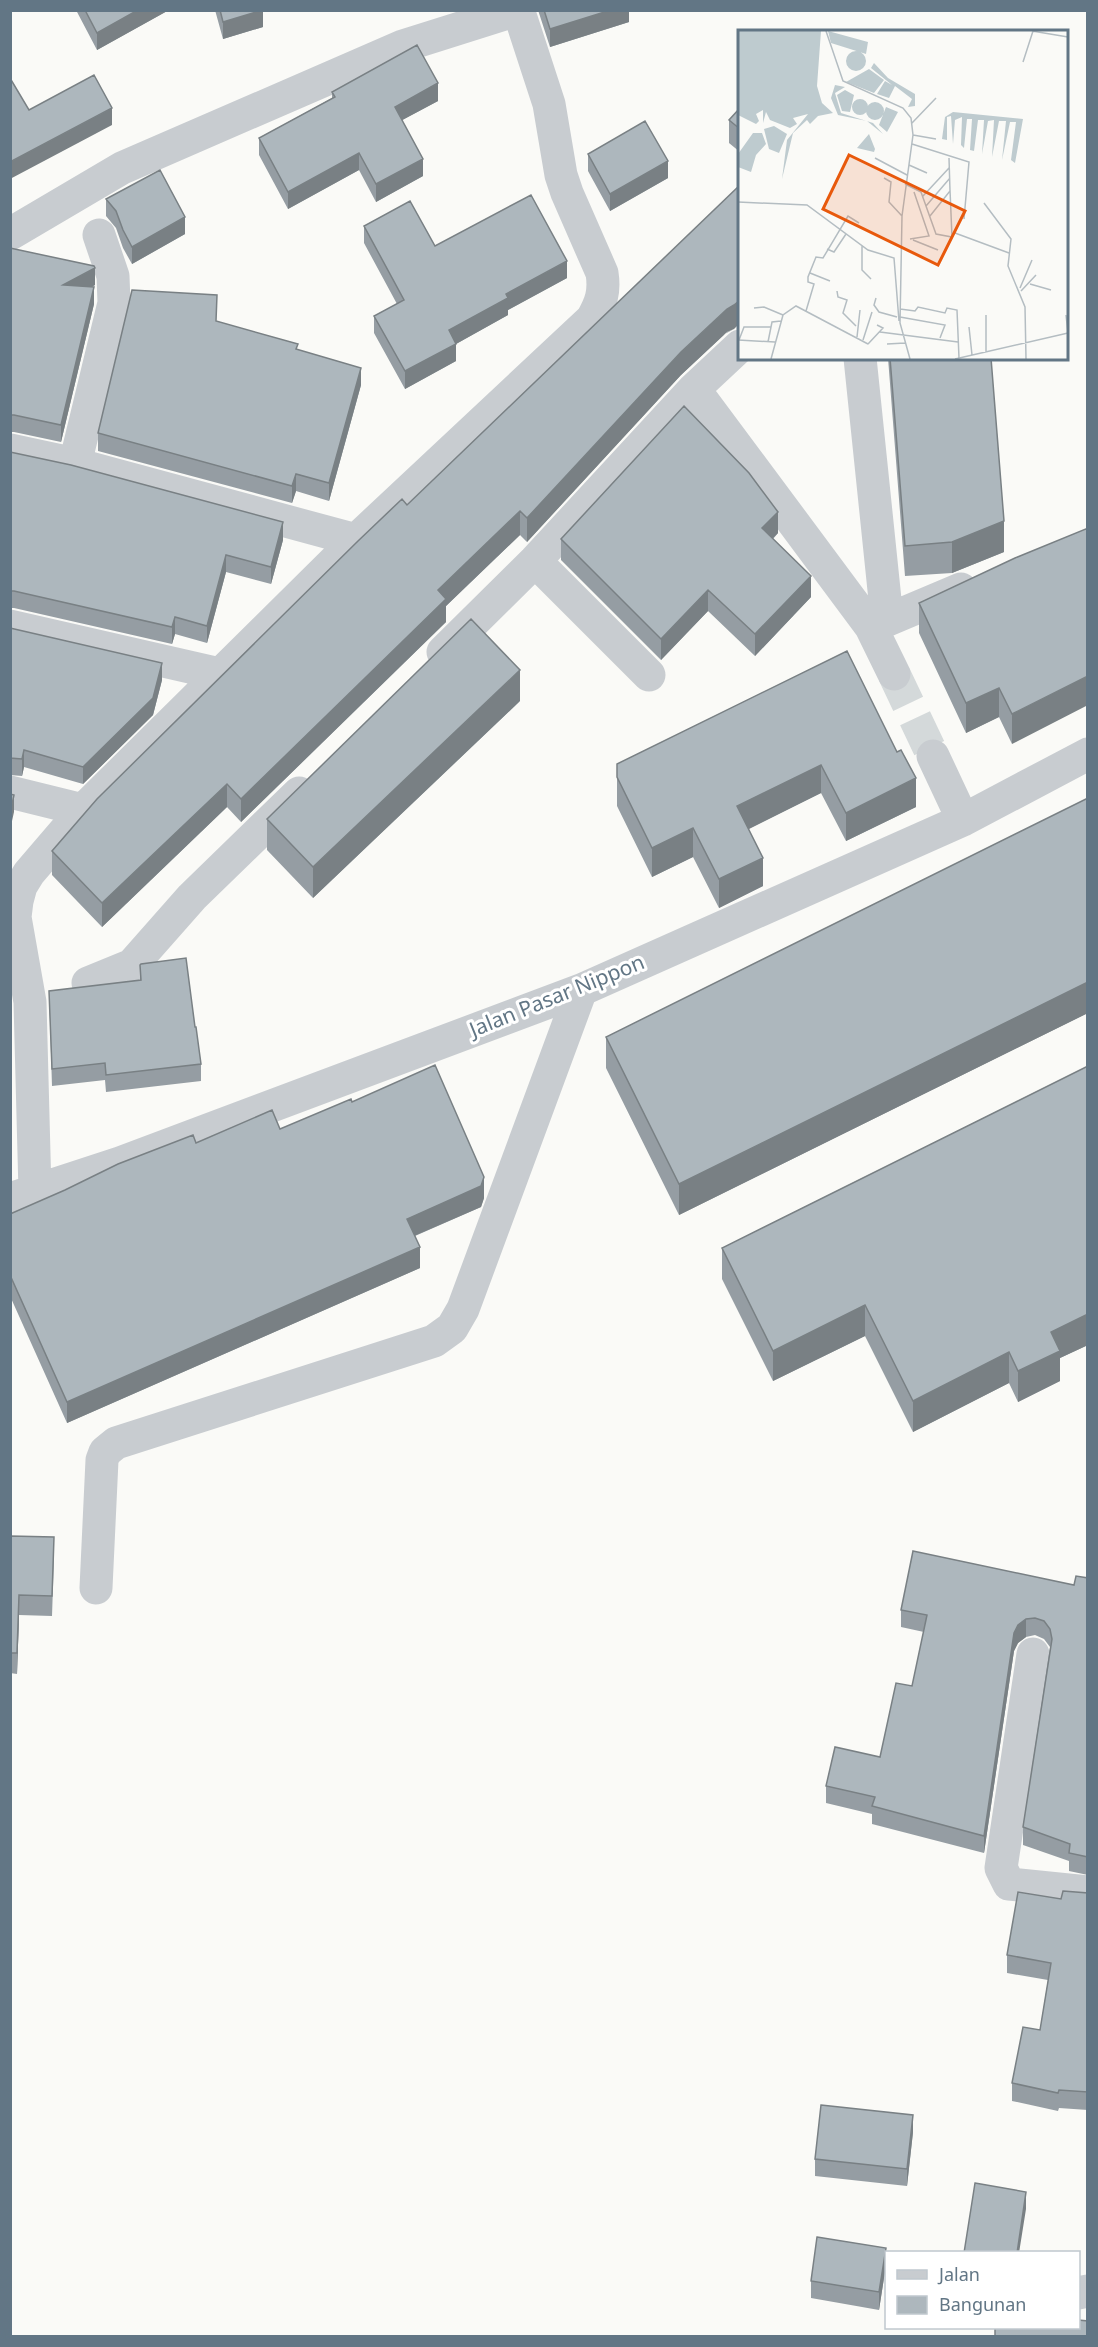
<svg xmlns="http://www.w3.org/2000/svg" width="1098" height="2347" font-family="'Noto Sans',sans-serif">
<rect width="100%" height="100%" fill="#fafaf7"/>
<g fill="none" stroke-linecap="round" stroke-linejoin="round">
<path stroke="#d4d9da" stroke-width="33" stroke-dasharray="33 16" stroke-linecap="butt" d="M894,674L933,756"/>
<path stroke="#c8ccd0" stroke-width="33" d="M10,234L122,168L403,46L511,12L520,15L549,104L561,175L567,193L602,273C605,292 601,303 592,319L356,540L83,810L29,873L21,886L17,901L15,917L30,1002L35,1192
M860,358L887,619
M694,389L740,346
M10,450L75,464L356,540
M75,464L114,303L113,276L99,235
M535,561L649,675
M10,626L220,674
M871,627L961,589
M443,652L535,561L694,389L871,627L894,674
M933,756L963,820
M10,792L83,810
M88,983L132,965L192,897L299,793
M10,1199L120,1163L581,990L963,820L1088,754
M96,1588L102,1460L105,1452L116,1443L434,1341L452,1328L463,1309L581,990
M1033,1654L1001,1868L1009,1884L1088,1892
M1078,2293L1088,2291"/>
</g>
<path fill="#959da3" d="M76,10H169L97,50Z
M215,10H263V27L223,39Z
M538,10H629V22L550,47Z
M332,92L438,101L402,120L423,176L376,202L359,170L288,209L259,155V138L332,98Z
M740,108V152L729,143V120Z
M588,154L668,178L610,211L588,171Z
M106,199L185,234L132,264L123,248L116,228L106,216Z
M364,226L435,246L567,278L508,310V315L456,344V361L405,389L374,333V316L397,304L364,243Z
M10,248L95,285L91,287L94,304L61,442L14,432H10Z
M217,322L298,350L361,385L329,501L296,491L292,503L98,451V433Z
M734,329L727,332L681,375L527,542L520,535L446,606V622L241,822L227,807L102,927L52,875V851L407,505Z
M888,358H991L1004,552L952,573L905,576Z
M10,452L283,540L271,584L226,572L207,643L175,634L172,644L14,608H10Z
M778,533L773,539L811,597L755,656L708,611L661,660L561,560V539Z
M1015,558L1012,744L999,717L966,733L919,633V603Z
M10,628L162,680L153,715L83,784L24,767L22,776L10,775Z
M847,651L916,807L846,841L821,793L748,829L763,886L719,908L693,857L652,877L617,806V764Z
M520,701L313,898L267,850V819Z
M1088,798V1013L679,1215L606,1068V1037Z
M140,965L195,1027L201,1064V1081L106,1092L105,1080L52,1086L49,991L140,980Z
M1088,1066V1345L1060,1358V1381L1018,1402L1009,1383L913,1432L865,1336L773,1381L722,1279V1248Z
M352,1102L484,1198L481,1207L415,1236L420,1268L67,1423L10,1296V1214L196,1143L280,1129Z
M10,1536L54,1557L52,1616L19,1615L17,1674L10,1673Z
M1088,1578V1875L1069,1871V1861L1023,1845V1827L1050,1647L1044,1639L1035,1635L1026,1637L1018,1643L1014,1651L984,1853L872,1824V1814L826,1803V1786L880,1757L912,1686L924,1632L901,1627V1610L1074,1585Z
M1088,1893V2110L1059,2108L1058,2111L1012,2101V2083L1040,2030L1048,1980L1007,1973V1955L1061,1899Z
M913,2132L907,2186L815,2176V2159Z
M886,2265L879,2310L811,2298V2281Z"/>
<path fill="#798084" d="M138,10H169L97,50V33Z
M263,10V27L223,39V22Z
M611,10H629V22L550,47V29Z
M438,83V101L395,124V107Z
M112,108V125L10,179V162Z
M359,153V170L288,209V192Z
M423,159V176L376,202V184Z
M668,161V178L610,211V194Z
M185,217V234L132,264V247Z
M567,261V278L508,310V315L456,344V361L405,389V371L449,330L506,294Z
M95,268V285L63,302V285Z
M94,287V304L61,442V425Z
M740,300V323L734,329L727,332L681,375L527,542V518L681,352L727,309Z
M361,368V385L329,501V483Z
M296,474V491L292,503V486Z
M520,511V535L446,606V622L241,822V799L438,590Z
M778,512V533L762,549V528Z
M1004,521V552L952,573V542Z
M283,522V540L271,584V567Z
M226,555V572L207,643V626Z
M811,576V597L755,656V634Z
M708,590V611L661,660V639Z
M175,617V634L172,644V627Z
M162,663V680L153,715L83,784V767Z
M520,670V701L313,898V867Z
M1088,676V705L1012,744V714Z
M999,688V717L966,733V703Z
M24,750V767L22,776V759Z
M821,765V793L737,835V806Z
M916,778V807L846,841V813Z
M227,784V807L102,927V903Z
M14,795V812L10,830V813Z
M693,828V857L652,877V848Z
M763,858V886L719,908V879Z
M1088,982V1013L679,1215V1184Z
M12,997V1014L10,1015V998Z
M484,1177V1198L481,1207L407,1239V1219Z
M420,1247V1268L67,1423V1402Z
M865,1305V1336L773,1381V1351Z
M1088,1314V1345L1060,1358V1381L1018,1402V1371L1051,1332Z
M1009,1352V1383L913,1432V1401Z
M19,1595V1615L17,1674V1653Z
M1026,1619V1637L1018,1643L1014,1651L984,1853V1836L1014,1633L1018,1625Z
M913,2115V2132L907,2186V2169Z
M1026,2192V2209L1019,2253H1017Z
M886,2248V2265L879,2310V2292Z"/>
<path fill="#adb7bd" stroke="#798084" stroke-width="1.5" d="M85,10H138L97,33Z
M220,10H263L223,22Z
M544,10H611L550,29Z
M417,45L438,83L395,107L423,159L376,184L359,153L288,192L259,138L335,97L332,92Z
M94,75L112,108L10,162V78L29,110Z
M740,108V129L729,120Z
M645,121L668,161L610,194L588,154Z
M160,170L185,217L132,247L123,230L116,211L106,199Z
M740,185V300L734,305L727,309L681,352L527,518L520,511L438,590L446,599L241,799L227,784L102,903L52,851L97,799L358,541L402,499L407,505Z
M531,195L567,261L506,294L508,298L449,330L456,344L405,371L374,316L404,300L364,226L410,201L435,246Z
M10,248L94,266L95,268L63,285L94,287L61,425L14,415H10Z
M132,290L217,295L216,321L298,344L296,349L361,368L329,483L296,474L292,486L98,433Z
M890,358H991L1004,521L952,542L905,546Z
M684,406L749,473L778,512L762,528L811,576L755,634L708,590L661,639L561,539Z
M10,452L71,465L283,522L271,567L226,555L207,626L175,617L172,627L14,591H10Z
M1088,528V676L1012,714L999,688L966,703L919,603L1015,558Z
M471,619L520,670L313,867L267,819Z
M10,628L162,663L153,698L83,767L24,750L22,759L10,758Z
M847,651L897,752L901,750L916,778L846,813L821,765L737,806L763,858L719,879L693,828L652,848L617,777V764Z
M10,794L14,795L10,813Z
M1088,798V982L679,1184L606,1037Z
M186,958L195,1027H196L201,1064L106,1075L105,1063L52,1069L49,991L141,980L140,965L141,964Z
M435,1065L484,1177L481,1186L407,1219L420,1247L67,1402L10,1275V1214L65,1190L118,1164L193,1135L196,1143L272,1110L280,1129L351,1099L352,1102Z
M1088,1066V1314L1051,1332L1060,1351L1018,1371L1009,1352L913,1401L865,1305L773,1351L722,1248Z
M10,1536L54,1537L52,1596L19,1595L17,1653H10Z
M913,1551L1074,1585L1076,1576L1088,1578V1857L1069,1853L1070,1844L1023,1827L1052,1639L1050,1629L1044,1621L1035,1618L1026,1619L1018,1625L1014,1633L984,1836L872,1806L875,1797L826,1786L835,1747L880,1757L896,1683L912,1686L927,1615L901,1610Z
M1063,1891L1088,1893V2092L1059,2090L1058,2093L1012,2083L1023,2027L1040,2030L1051,1963L1007,1955L1018,1892L1061,1899Z
M821,2105L913,2115L907,2169L815,2159Z
M975,2183L1026,2192L1017,2253H964Z
M817,2237L886,2248L879,2292L811,2281Z
M1078,2320L1088,2321V2337H995V2328H1078Z"/>
<g text-anchor="middle" stroke-width="6" stroke-linejoin="round" paint-order="stroke">
<g font-size="21" fill="#627685" stroke="#fff">
<text transform="translate(557 996) rotate(-22)" y="7">Jalan Pasar Nippon</text>
</g>
</g>
<g transform="translate(738 30)">
<rect width="330" height="330" fill="#fafaf7"/>
<path d="M0,1H83L79,56L84,73L95,83L80,86L72,94L69,90L55,103L44,149L49,110L70,84L55,88L59,94L52,98L32,90L28,82L25,93V80L18,84L21,91L18,94L0,85ZM90,1L130,12L128,24L93,13ZM108 31a10 10 0 1 1 20 0a10 10 0 1 1-20 0ZM136,33L150,48L177,64V76L170,77L174,69L157,56L151,68L139,64L147,51L154,55L133,38ZM131,39L146,50L136,63L108,52ZM97,55L107,57L97,63L103,83L135,93L145,104L129,91L100,85L93,68ZM107,60L116,65L112,82L104,81L99,65ZM114 77a8 8 0 1 1 16 0a8 8 0 1 1-16 0ZM128 81a9 9 0 1 1 18 0a9 9 0 1 1-18 0ZM148,77L160,82L149,102L141,95ZM215,82L285,89L277,133L273,130L278,92H272L264,130L268,91H261L254,127L256,90L250,91L244,124L246,90H240L236,121L232,120L234,89H229L226,118L223,115L224,87L217,90L215,114L213,86L209,87V110L204,109L207,87ZM36,96L49,104L41,123L31,119L26,99ZM15,103H24L28,114L18,125L13,142L0,137V124ZM131,104L137,119L136,122L119,118Z" fill="#becbcf"/>
<path fill="none" stroke="#b4bdc2" stroke-width="1.5" d="M88,1L105,51L165,78L173,88L175,105L164,186L162,293L172,329M294,1L330,7M285,32L295,1M174,93L198,68M175,105L198,109M174,114L231,132L226,189M137,128L169,145M171,135L189,143M146,148L153,152L151,172L164,186M167,154L183,162L198,204L214,207L212,160M185,166L211,138M0,172L69,175L130,220L156,228L161,291M246,173L273,209L270,236L287,277L288,329M188,176L212,148M192,186L212,161L211,128M217,203L271,223M172,209L191,206L176,162M175,210L200,220M124,216V240L133,249M89,219L96,222L108,204M72,243L92,251M292,254L313,260M282,258L294,230M99,261L100,267L109,270L105,283L118,296M283,261L298,245M138,268L136,275L141,282L159,287M16,278L26,277L45,285M162,279L177,281L180,277L207,283L209,278L219,280L221,328M68,281L76,254L70,252V247L78,227L85,228L110,186L121,193M248,285V322M328,285L330,303M162,287L207,295L202,308M231,297L234,325M142,302L220,312M119,307L122,280M0,310L37,312M1,310L6,297H33M125,310L134,282M30,312L34,292L43,291M130,314L145,298L139,295M149,314L167,313M33,329L45,285L58,276L130,314M217,329L330,303"/>
<path fill="#e8590c" fill-opacity="0.15" stroke="#e8590c" stroke-width="3" d="M111,125L227,181L200,235L85,179Z"/>
<rect width="330" height="330" fill="none" stroke="#627685" stroke-width="3"/>
</g>
<rect width="1098" height="2347" fill="none" stroke="#627685" stroke-width="24"/>
<rect x="885" y="2251" width="195" height="78" fill="#ffffff" stroke="#c0c8ce" stroke-width="1.5"/>
<rect x="897" y="2270" width="30" height="9" fill="#c8ccd0" stroke="#c0c8ce" stroke-width="1.5"/>
<text x="939" y="2281" font-size="18" fill="#627685">Jalan</text>
<rect x="897" y="2296" width="30" height="18" fill="#adb7bd" stroke="#c0c8ce" stroke-width="1.5"/>
<text x="939" y="2311" font-size="18" fill="#627685">Bangunan</text>
</svg>
